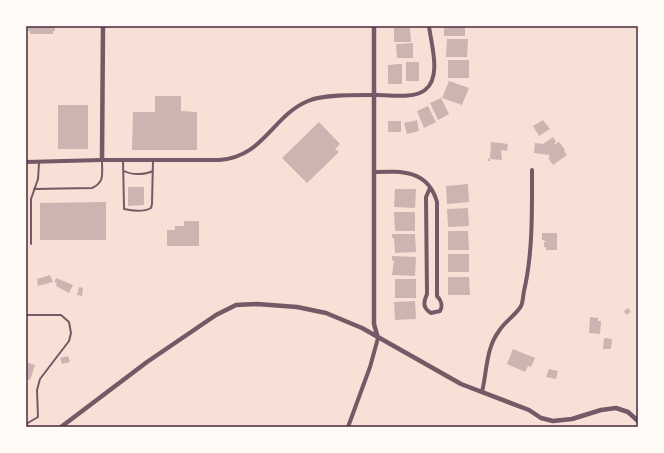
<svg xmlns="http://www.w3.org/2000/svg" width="664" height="453" font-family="Jost,sans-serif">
<rect width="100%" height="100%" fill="#f7e1d7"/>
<path fill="#ccb4b1" d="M28,26H55V31H53V34H30V31H28Z
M444,26H465V36H444Z
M394,28H410L411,42H394Z
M447,39H468L467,57H446Z
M413,43V58H397L396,44Z
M448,60H469V78H448Z
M406,62H419V81H406Z
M399,64H402V84H388V65Z
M449,81L469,88L462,105L442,98Z
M155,96H181V111L197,112V150H132L133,112H155Z
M441,98L449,114L438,120L430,103Z
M58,105H88V149H58Z
M428,106L436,122L424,128L417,111Z
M417,120L419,131L407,134L404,123Z
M543,120L550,129L539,136L533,126Z
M388,121H401V132H388Z
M319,122L340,144L335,149L339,152L307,183L282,158Z
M553,137L556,142L554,143L555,144L559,142L565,150L564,151L567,155L553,165L548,158L550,157L549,155L534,153L535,143L543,144Z
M491,142L508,144L507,151L501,150L502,160L490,159V161H488V158L490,159Z
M468,184L469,202L447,204L446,186Z
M128,187H144V205L128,206Z
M395,189H416L415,208L394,207Z
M106,202V240H40V203Z
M468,208L469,226L448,227L447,209Z
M394,212H415V231H395Z
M184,221H199V246H167V230H175V226H184Z
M448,231H468L469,250H448Z
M542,233H557V250H546V247H544V242L546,241L542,240Z
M392,234H415L416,252L395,253L394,238H392Z
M448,254H469V272H448Z
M392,256L416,257L415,276L392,275L394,261L392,260Z
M50,275L53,282L38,286L37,279Z
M448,277H469L470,295H448Z
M56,278L73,285L69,293L56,286L57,283L54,282Z
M395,279H416V298H395Z
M79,287L83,288L82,296L77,295Z
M415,301L416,319L395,320L394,302Z
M628,308L631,312L626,315L624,311Z
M590,317L598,318V321H601L600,334L589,333Z
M604,338L612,339L611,349H603Z
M513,349L535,358L531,367L528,366L525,372L507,364Z
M68,356L70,362L62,364L60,358Z
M26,362L35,365L30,380L26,379Z
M549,369L558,371L556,379L546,377Z"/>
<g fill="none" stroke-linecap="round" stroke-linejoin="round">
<path stroke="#755966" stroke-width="2" d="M123,160L124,207V209C132,211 144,212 151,208L152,204L153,160
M124,171C131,175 145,175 153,171
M34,189L92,188C105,182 102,174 102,161
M31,244V199L38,179L39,163
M26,315H61L69,322L71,333L69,341L40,379L37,390L38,417L26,424
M26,425L30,427"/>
<path stroke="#755966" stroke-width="4" d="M26,162L102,160H219C264,157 272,116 308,101C324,94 360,95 377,95C392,95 413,99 425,90C442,77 431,44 429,26
M375,172C402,171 428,170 437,202V296C441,300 443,306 440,311L431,313C423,308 423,303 427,294L426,197L430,188
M482,392C487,371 486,348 499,331C504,322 517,314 521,306C523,302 523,296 524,291C533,253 532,209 532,170
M348,427L370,367L378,338"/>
<path stroke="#755966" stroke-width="4.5" d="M374,26V324L378,338
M102,160L103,26
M61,427L147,362L216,315L236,305L257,304L297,307L326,313L362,328L461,384L529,410L541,418L553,421L572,419L601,410L616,408L628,412L638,421"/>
</g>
<rect width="664" height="453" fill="none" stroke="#fffaf5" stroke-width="54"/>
<rect x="27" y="27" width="610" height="399" fill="none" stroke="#4a2c40" stroke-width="1.5"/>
</svg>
